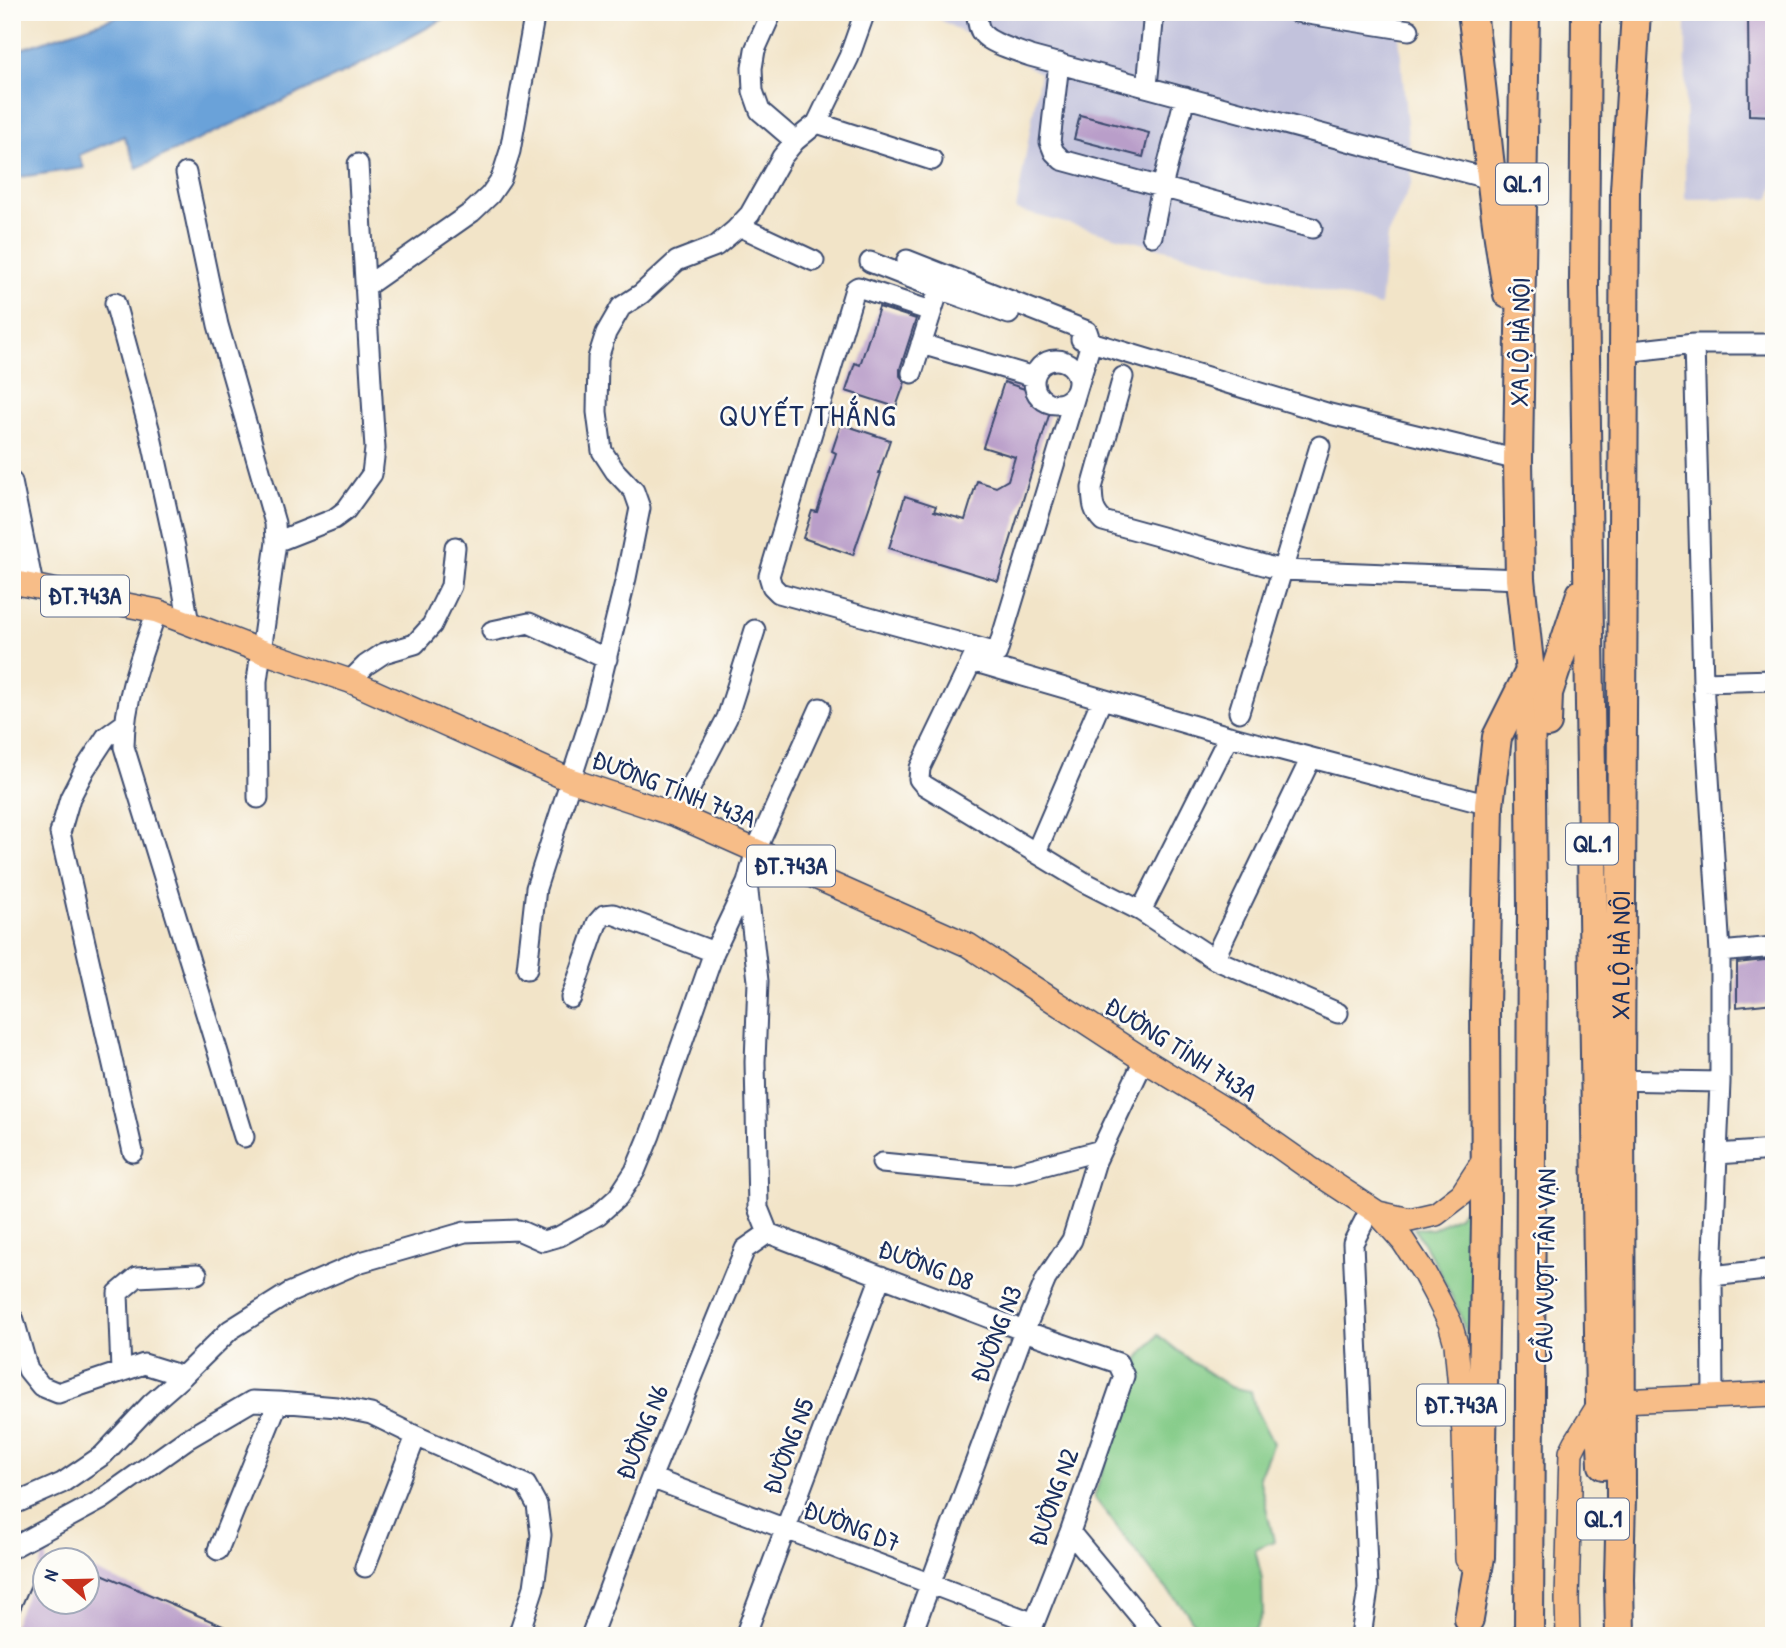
<svg xmlns="http://www.w3.org/2000/svg" width="1786" height="1648" font-family="'Patrick Hand',sans-serif">
<rect width="100%" height="100%" fill="#fdfcf7"/>
<filter id="ink" filterUnits="userSpaceOnUse"><feTurbulence type="fractalNoise" baseFrequency=".0143" numOctaves="2"/><feDisplacementMap in="SourceGraphic" scale="14" xChannelSelector="R" yChannelSelector="G"/><feConvolveMatrix kernelMatrix="1 2 1 2 8 2 1 2 1" color-interpolation-filters="sRGB"/></filter>
<filter id="wash" filterUnits="userSpaceOnUse"><feTurbulence type="fractalNoise" baseFrequency=".00686" numOctaves="4" result="noise"/><feDisplacementMap in="SourceGraphic" scale="28" xChannelSelector="R" yChannelSelector="G"/><feGaussianBlur stdDeviation="1.57" result="paint"/><feColorMatrix in="noise" values="0 0 0 0 0 0 0 0 0 0 0 0 0 0 0 0 0 1.4 0 .05"/><feComposite in="paint" operator="in"/></filter>
<g filter="url(#wash)">
<rect width="100%" height="100%" fill="#f2e4c8"/>
<path fill="#c2c2dc" d="M944,12H1397L1412,182L1387,236L1380,306L1016,210L1040,73L940,20Z
M1686,12H1774V186L1770,198L1685,199Z"/>
<path fill="#83cb87" stroke="#4f7d72" stroke-width="2" d="M1475,1195V1362L1460,1314L1437,1266L1414,1228L1433,1229L1458,1216Z
M1158,1335L1191,1361L1230,1387L1251,1391L1255,1408L1273,1443L1259,1477L1274,1541L1255,1549L1262,1579L1263,1613L1252,1636H1202L1186,1611L1151,1571L1094,1497L1139,1358Z"/>
<path fill="#6ba2d9" stroke="#43689c" stroke-width="2" d="M131,12H456L350,70L137,168L124,136L79,155L84,168L12,178V52Z"/>
<g id="blocks">
<path fill="#b99ec9" d="M1748,12H1774V116L1749,115Z
M1080,115L1149,133L1143,157L1074,139Z
M879,307L916,319L900,369V376L905,382L896,407L846,391L855,363L860,365Z
M1004,382L1054,399L998,581L889,548L905,496L936,506L934,511L965,520L977,481L996,487L1008,480L1015,457L983,447Z
M841,424L890,440L879,473H881L853,555L803,538L812,511L817,512L836,453L832,451Z
M1774,959V1003L1737,1007V963Z
M46,1550V1602H88V1568L246,1636H12V1628Z"/>
</g>
</g>
<g filter="url(#ink)">
<use href="#blocks" fill-opacity="0" stroke="#3b4a6e" stroke-width="2"/>
<g fill="none" stroke-linecap="round" stroke-linejoin="round">
<g stroke="#3b4a6e" stroke-width="23">
<path id="minor" d="M772,12L755,50L752,68L753,91L760,111L795,141
M977,12C977,19 978,29 983,34C991,44 1018,51 1030,56L1490,179
M1296,12L1409,30
M1059,63L1050,142L1054,152L1062,160L1312,228
M1147,86L1154,12
M817,123L932,160
M186,173L218,325L275,523L276,542L257,681L258,798
M739,226L814,261
M1152,236L1162,187L1185,97
M907,260L1087,331L1091,343L997,653L779,593L772,586L769,576L855,289L858,287L931,311
M870,262L939,289
M365,287L472,212L490,195L501,179L510,151L535,12
M115,303L150,432L175,547L189,623
M1081,339L1330,414L1518,460
M921,344L1034,377
M1694,344L1703,682L1720,952V1082L1712,1276L1713,1396
M1624,352L1694,344H1774
M1034 382a22 22 0 1 1 44 0a22 22 0 1 1-44 0Z
M912,373L939,289L1009,314
M1123,377L1092,488C1093,503 1092,510 1103,521L1282,570L1520,579
M12,482L33,585
M276,542L334,519L346,510L372,474L375,449L358,164
M157,611C141,655 124,700 124,747L244,1137
M492,631L529,623L607,659
M978,648L920,768L919,779L924,785L1084,882L1141,911L1214,959L1338,1013
M972,661L1229,736L1489,805
M350,681L366,665L384,653L415,644L432,625L451,586L455,547
M1703,682L1774,680
M1239,712L1320,446
M124,724L106,737L85,769L70,798L60,833L133,1152
M676,815L727,718L755,630
M1036,852L1102,699
M747,883L758,981L755,1062L758,1208L768,1233
M1141,911L1229,736
M1720,952L1774,947
M1214,959L1311,758
M527,969L536,888L594,708L626,578L640,508L634,491L615,471L602,451L597,412L598,358L606,333L621,307L641,294L677,261L716,246L735,230L750,214L782,157L795,141L817,123L849,57L865,12
M571,998L597,923L604,915L613,914L714,952
M1609,1080L1720,1082
M1717,1154L1774,1150
M882,1163L986,1173L1012,1174L1101,1150
M1712,1276L1774,1269
M14,1320L28,1370L41,1386L58,1393L144,1364L183,1376
M121,1372L118,1293L137,1277L197,1274
M651,1478L1034,1623
M12,1505L62,1483L103,1455L151,1404L183,1376L230,1330L289,1293L361,1262L465,1232L518,1230L543,1241L560,1236L598,1215L618,1197L635,1171L650,1135L714,952L747,883L756,850L820,708
M1070,1532L1156,1636
M12,1548L101,1500L187,1439L252,1401L278,1402L337,1407L371,1414L416,1436L526,1485L537,1505L541,1535L534,1587L518,1636
M218,1550L278,1402
M365,1567L416,1436
M591,1636L651,1478L745,1249L768,1233L1024,1331L1118,1363L1124,1376L1070,1532L1029,1636
M745,1636L881,1276
M911,1636L1024,1331L1046,1279L1072,1240L1096,1161L1144,1060
M1361,1636L1368,1589L1353,1243L1371,1208"/>
</g>
<g stroke="#3b4a6e" stroke-width="26">
<path id="major" d="M12,582L157,611L261,651L350,681L570,780L676,815L968,945L1144,1060L1234,1115L1308,1167L1378,1213L1403,1241L1424,1273L1439,1301L1450,1323L1456,1344L1464,1433L1467,1559
M1378,1213L1410,1220L1436,1214L1462,1194L1486,1157
M1621,1401L1774,1394
M1568,1636L1567,1600L1571,1452L1576,1442L1600,1403"/>
</g>
<g stroke="#3b4a6e" stroke-width="32">
<g id="highway">
<path d="M1472,12C1485,106 1491,201 1508,294"/>
<path d="M1525,12L1518,460L1520,579L1530,672L1532,908L1529,1636"/>
<path d="M1586,12L1584,286L1600,1403L1603,1465"/>
<path d="M1547,723L1548,693L1581,594"/>
<path d="M1469,1619L1480,1557L1486,1218L1485,1008L1489,805L1497,737L1527,677"/>
<path id="s1" d="M1620,1636L1619,1579L1621,1498L1620,1080L1624,352L1625,190L1636,12"/>
</g>
</g>
<use href="#minor" stroke="#fff" stroke-width="19"/>
<use href="#major" stroke="#f7bd88" stroke-width="23"/>
<use href="#highway" stroke="#f7bd88" stroke-width="28"/>
</g>
</g>
<g text-anchor="middle" stroke-width="5" stroke-linejoin="round" paint-order="stroke">
<g fill="#fdfcf7" stroke="#5f6c8c" stroke-width="2">
<rect x="1496" y="163.5" width="52" height="41" rx="5"/>
<rect x="41" y="575.5" width="88" height="41" rx="5"/>
<rect x="1566" y="823.5" width="52" height="41" rx="5"/>
<rect x="747" y="845.5" width="88" height="41" rx="5"/>
<rect x="1417" y="1384.5" width="88" height="41" rx="5"/>
<rect x="1577" y="1498.5" width="52" height="41" rx="5"/>
</g>
<g font-size="24" font-weight="bold" fill="#1b2f5e">
<text x="1522" y="192">QL.1</text>
<text x="85" y="604">ĐT.743A</text>
<text x="1592" y="852">QL.1</text>
<text x="791" y="874">ĐT.743A</text>
<text x="1461" y="1413">ĐT.743A</text>
<text x="1603" y="1527">QL.1</text>
</g>
<g font-size="26" fill="#1b2f5e" stroke="#fdfcf7">
<text transform="translate(1520 342) rotate(-89)" y="9">XA LỘ HÀ NỘI</text>
<text transform="translate(674 789) rotate(21)" y="9">ĐƯỜNG TỈNH 743A</text>
<text dy="9" stroke="none"><textPath href="#s1" startOffset="681">XA LỘ HÀ NỘI</textPath></text>
<text transform="translate(1181 1049) rotate(32)" y="9">ĐƯỜNG TỈNH 743A</text>
<text transform="translate(926 1265) rotate(21)" y="9">ĐƯỜNG D8</text>
<text transform="translate(1545 1266) rotate(-89)" y="9">CẦU VƯỢT TÂN VẠN</text>
<text transform="translate(996 1334) rotate(-69)" y="9">ĐƯỜNG N3</text>
<text transform="translate(642 1432) rotate(-68)" y="9">ĐƯỜNG N6</text>
<text transform="translate(788 1446) rotate(-69)" y="9">ĐƯỜNG N5</text>
<text transform="translate(1053 1497) rotate(-70)" y="9">ĐƯỜNG N2</text>
<text transform="translate(852 1526) rotate(21)" y="9">ĐƯỜNG D7</text>
</g>
<g font-size="30" letter-spacing="2" fill="#1b2f5e" stroke="#fdfcf7">
<text x="808" y="426">QUYẾT THẮNG</text>
</g>
</g>
<rect width="1786" height="1648" fill="none" stroke="#fdfcf7" stroke-width="42"/>
<g transform="translate(66 1581) rotate(290)"><circle r="33" fill="#fdfcf7" stroke="#a3aaba" stroke-width="2"/>
<path d="M0-5L12 26L0 18L-12 26Z" fill="#c8321e"/>
<text y="-10" font-size="19" font-weight="bold" text-anchor="middle" fill="#1b2f5e">N</text>
</g>
</svg>
